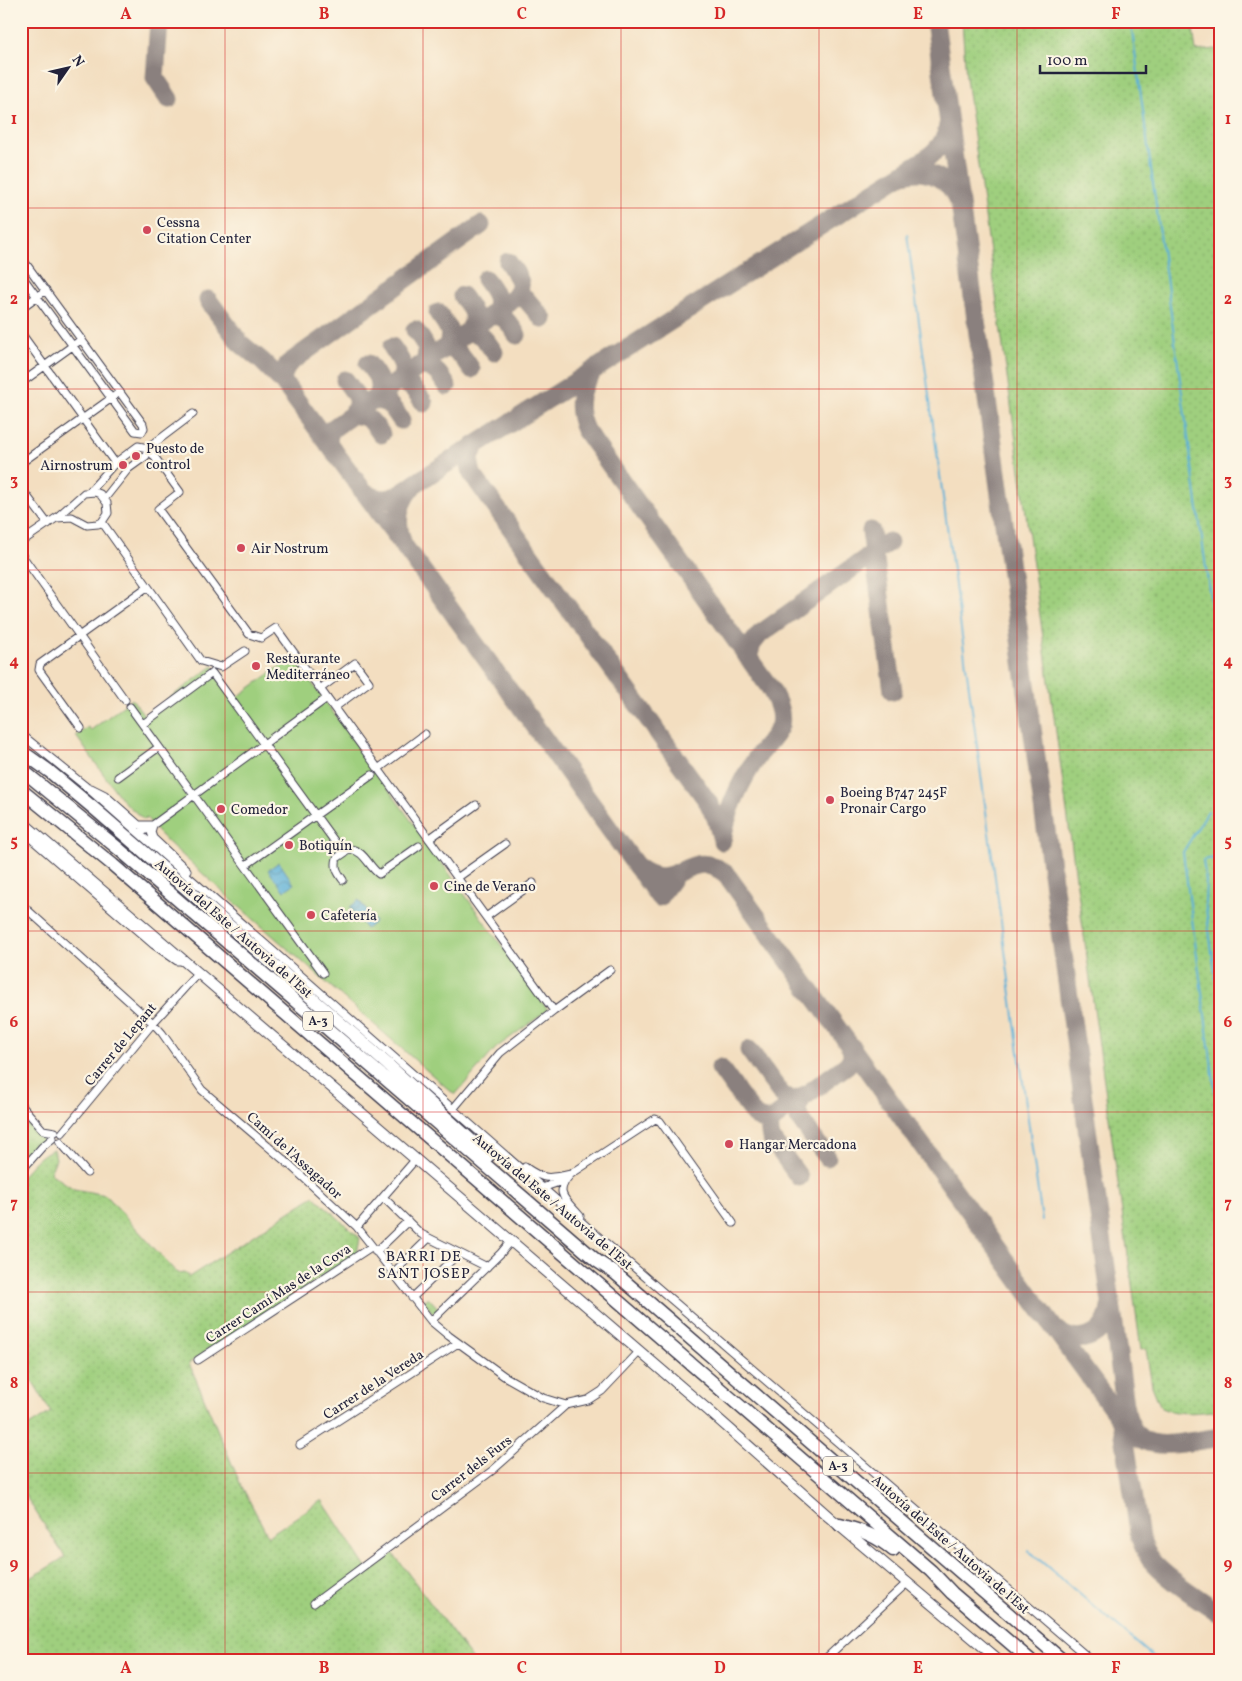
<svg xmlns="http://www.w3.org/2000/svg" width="1242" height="1681" font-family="Vollkorn,serif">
<defs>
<pattern id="grass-dots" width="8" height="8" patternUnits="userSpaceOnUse" patternTransform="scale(1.25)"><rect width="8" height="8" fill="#9fcf7e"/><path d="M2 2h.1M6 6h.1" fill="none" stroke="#89b16e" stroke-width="1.8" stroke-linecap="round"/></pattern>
<pattern id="park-tufts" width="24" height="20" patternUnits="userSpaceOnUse" patternTransform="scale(1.25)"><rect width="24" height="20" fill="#9fcf7e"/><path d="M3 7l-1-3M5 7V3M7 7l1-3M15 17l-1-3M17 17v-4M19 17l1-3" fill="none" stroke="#89b16e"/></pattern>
<pattern id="water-waves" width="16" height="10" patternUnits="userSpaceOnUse" patternTransform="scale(1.25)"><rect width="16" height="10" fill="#5cb1d8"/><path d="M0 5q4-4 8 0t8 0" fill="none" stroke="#4c90b0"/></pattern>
</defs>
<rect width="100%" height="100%" fill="#fcf5e5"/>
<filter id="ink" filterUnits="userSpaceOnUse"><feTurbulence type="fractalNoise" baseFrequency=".02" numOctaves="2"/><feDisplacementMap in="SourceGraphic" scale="10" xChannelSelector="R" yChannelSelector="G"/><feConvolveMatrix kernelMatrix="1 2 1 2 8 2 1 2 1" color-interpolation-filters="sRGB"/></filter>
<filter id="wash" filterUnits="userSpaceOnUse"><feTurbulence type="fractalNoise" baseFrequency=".0096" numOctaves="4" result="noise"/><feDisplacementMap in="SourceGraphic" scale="20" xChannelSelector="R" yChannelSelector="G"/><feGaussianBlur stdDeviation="1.12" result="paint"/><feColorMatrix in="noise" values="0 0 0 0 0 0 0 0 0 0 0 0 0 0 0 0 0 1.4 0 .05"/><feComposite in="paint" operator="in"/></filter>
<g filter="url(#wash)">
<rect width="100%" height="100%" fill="#f3dec0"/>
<path fill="url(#grass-dots)" stroke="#60785c" d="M962,21H1192L1196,51L1216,49L1221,80V1410C1203,1412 1178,1416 1161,1408L1152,1386L1146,1349L1141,1350L966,78Z
M21,1114L43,1140L21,1165Z
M54,1149L56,1159L50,1173L74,1189L106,1195L174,1270L178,1273L185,1272L189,1277L314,1196L360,1238L357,1254L189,1363L240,1483L268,1536L322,1500L368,1571L393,1553L473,1660H21V1584L65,1557L21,1489V1431L51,1412L21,1362V1177C31,1166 40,1154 54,1149Z"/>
<path fill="url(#park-tufts)" stroke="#60785c" d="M428,1297L439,1309L435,1313H433L423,1301Z"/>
<path fill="#9fcf7e" stroke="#60785c" d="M293,657L548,1010L496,1048L455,1095L234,902L158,833L147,818L144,820L122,800L76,736L88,727L91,730L132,699L145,716L213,666L236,698Z"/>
<path fill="url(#water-waves)" stroke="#3f6a8a" d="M279,862L294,884L284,891L268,870Z
M359,900L375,922L366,929L350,907Z"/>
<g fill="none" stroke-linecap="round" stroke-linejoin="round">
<path stroke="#5cb1d8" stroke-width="2" d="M1131,23L1221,677
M907,234L1042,1221
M1208,811L1183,852L1221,1134
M1221,857L1203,860L1206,881L1205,902L1221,1016
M1029,1551L1157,1660"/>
<path stroke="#8a807e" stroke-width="19" d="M159,21L155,78L169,99
M935,21L1126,1412C1135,1445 1152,1447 1182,1443C1195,1441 1208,1439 1221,1437
M904,174C927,167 950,179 958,201
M485,279C493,290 501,299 494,312
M462,296C470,307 478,316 470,329
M513,299L520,297L525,298L543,319
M208,300L240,343L262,361L283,382L429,580L637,867C677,898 688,843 726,874L1054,1328C1077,1349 1106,1337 1110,1307
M438,313C446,324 454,332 447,346
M487,317C504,312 508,322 517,335
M415,330C423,341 431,349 424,363
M466,333C481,330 486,341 494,352
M392,347C399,358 408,367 400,380
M443,349C457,346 464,358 471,369
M368,364C376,374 385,384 377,397
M419,366C434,365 440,375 447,386
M592,373C577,390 576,410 585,430L770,688C776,699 783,712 780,725C776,737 765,746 758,756C741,780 726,812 722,841
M345,380C354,393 364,401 351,415
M283,382L282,377L288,364L481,225
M395,383C411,381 416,392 424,403
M371,401C387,397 393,408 401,420
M351,415C367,413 373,422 381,434
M329,445L328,437L332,429L513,299C527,284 518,277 508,262
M475,446L469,459L472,474L708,802L716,818L722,840
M362,490C383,507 398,497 416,483L924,160C937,151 946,141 948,125
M871,531L893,691
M402,541C395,521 398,503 412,487
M748,658L752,644L760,634L889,542
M638,868L659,897L675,875
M749,1050L782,1095L791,1101L802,1098
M720,1068L754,1115C760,1120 765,1121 773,1119L847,1065C853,1058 853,1053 850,1045
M802,1098L797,1108L799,1118L827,1157
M773,1119C769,1126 769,1130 771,1138L799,1177
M1056,1331L1127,1428
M1122,1422L1140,1538C1143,1546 1146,1552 1150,1559C1164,1577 1201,1600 1221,1614"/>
</g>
</g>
<g filter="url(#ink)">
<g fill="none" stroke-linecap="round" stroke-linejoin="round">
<g stroke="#413e4f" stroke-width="9">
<path id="street" d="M21,257L143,424L144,428L142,432L135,431L21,275
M21,308L46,290
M21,333L115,463
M21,383L82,339
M21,463L120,392
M21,488L48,524
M89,492L115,463L138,446L148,448L180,492L158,509L249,634L261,638L276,628L554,1011L610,970
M105,498L128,469L146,456L148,448L193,414
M102,522L201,661L221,667L245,651
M21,542L56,518L84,493L95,492L100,494L107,503L108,513L102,522L98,524L87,525L72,517L56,518
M21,554L125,700
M320,689L355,663L369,682L334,708
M130,707L323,973
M143,724L212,673L343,853
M81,728L39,670L40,664L147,587
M21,734L84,785L593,1232L1091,1660
M378,769L425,734
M118,777L159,747
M91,788L105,795L139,825H152
M153,825L151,832L153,838L187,870
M21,830L154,945L177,961H183
M139,833L146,830L327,698
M429,839L476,805
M246,865L372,775
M457,878L505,844
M343,880C338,873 334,868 337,858L350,849C365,851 368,866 379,874L419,846
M21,904L153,1023L162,1033L202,1090L291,1166L357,1227L431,1321L449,1336L504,1376L543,1398L566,1405
M486,917L533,883
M21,1105L43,1130L55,1132
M453,1109L500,1053L554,1011
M62,1133L153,1023L198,973
M60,1142L87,1173
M525,1167C543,1180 549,1179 571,1174
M21,1171L42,1147L53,1138
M542,1188L565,1180
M383,1197L421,1234L487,1267
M580,1216C567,1200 552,1194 571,1174L655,1119L660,1121L733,1223
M357,1227L415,1160
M376,1252L408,1221
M392,1274L428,1239
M412,1298L459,1253
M431,1321L501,1253L511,1241
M198,1360L371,1247
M300,1445L458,1343
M314,1603L493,1470L566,1405L588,1400L602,1391L639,1352
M824,1660L908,1582"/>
</g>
<g stroke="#413e4f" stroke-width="12">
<path id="secondary" d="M21,821L708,1410L829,1517L999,1660"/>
</g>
<g stroke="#413e4f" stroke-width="15">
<path id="highway" d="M21,751L49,771L97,811L234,930L386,1063L488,1156
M21,769L120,850L597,1261L615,1273L1062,1660
M21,790L113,865L931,1571L952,1593L1030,1660
M840,1525C862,1531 876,1535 893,1550"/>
</g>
<use href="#street" stroke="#fff" stroke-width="7"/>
<use href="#secondary" stroke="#fff" stroke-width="10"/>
<use href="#highway" stroke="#fff" stroke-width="12"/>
</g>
</g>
<path fill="none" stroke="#d62828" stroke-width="1" stroke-opacity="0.55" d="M225,21V1660M423,21V1660M621,21V1660M819,21V1660M1017,21V1660M21,208H1221M21,389H1221M21,570H1221M21,750H1221M21,931H1221M21,1112H1221M21,1292H1221M21,1473H1221"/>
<g fill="#d1495b" stroke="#fcf5e5" stroke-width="2">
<circle cx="147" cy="230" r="5"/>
<circle cx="136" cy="456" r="5"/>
<circle cx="123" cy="465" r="5"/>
<circle cx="241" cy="548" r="5"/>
<circle cx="256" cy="666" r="5"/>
<circle cx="830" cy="800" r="5"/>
<circle cx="221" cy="809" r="5"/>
<circle cx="289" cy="845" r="5"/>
<circle cx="434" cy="886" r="5"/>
<circle cx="311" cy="915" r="5"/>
<circle cx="729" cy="1144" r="5"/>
</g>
<g text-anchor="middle" stroke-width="4.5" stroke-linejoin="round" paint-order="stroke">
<g fill="#fcf5e5" stroke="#63616e" stroke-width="1">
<rect x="303" y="1011.5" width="30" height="19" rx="4"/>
<rect x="823" y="1456.5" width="30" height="19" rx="4"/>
</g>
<g font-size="12" font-weight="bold" fill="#22223b">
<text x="318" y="1025">A-3</text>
<text x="838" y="1470">A-3</text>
</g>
<g font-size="14" fill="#22223b" stroke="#fcf5e5" text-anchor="start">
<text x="157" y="227">Cessna<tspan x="157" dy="16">Citation Center</tspan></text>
<text x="146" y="453">Puesto de<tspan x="146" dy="16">control</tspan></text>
<text x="113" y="470" text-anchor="end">Airnostrum</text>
<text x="251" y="553">Air Nostrum</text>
<text x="266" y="663">Restaurante<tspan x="266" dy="16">Mediterráneo</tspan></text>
<text x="840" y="797">Boeing B747 245F<tspan x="840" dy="16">Pronair Cargo</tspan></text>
<text x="231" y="814">Comedor</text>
<text x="299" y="850">Botiquín</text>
<text x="444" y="891">Cine de Verano</text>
<text x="321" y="920">Cafetería</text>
<text x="739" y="1149">Hangar Mercadona</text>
</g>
<g font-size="14" fill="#22223b" stroke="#fcf5e5">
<text transform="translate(234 928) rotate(41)" y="5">Autovía del Este / Autovia de l'Est</text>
<text transform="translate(120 1044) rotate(-50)" y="5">Carrer de Lepant</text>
<text transform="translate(295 1155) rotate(42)" y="5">Camí de l'Assagador</text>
<text transform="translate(553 1201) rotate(40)" y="5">Autovía del Este / Autovia de l'Est</text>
<text transform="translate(278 1293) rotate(-33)" y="5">Carrer Camí Mas de la Cova</text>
<text transform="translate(373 1384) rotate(-33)" y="5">Carrer de la Vereda</text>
<text transform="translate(471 1468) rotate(-38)" y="5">Carrer dels Furs</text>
<text transform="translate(951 1544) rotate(41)" y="5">Autovía del Este / Autovia de l'Est</text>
</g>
<g font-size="15" letter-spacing="1" fill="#22223b" stroke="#fcf5e5">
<text x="424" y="1261">BARRI DE<tspan x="424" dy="17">SANT JOSEP</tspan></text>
</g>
</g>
<rect width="1242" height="1681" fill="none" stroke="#fcf5e5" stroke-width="55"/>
<g transform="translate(68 68) rotate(56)" stroke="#fcf5e5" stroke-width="4" paint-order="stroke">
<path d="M0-4L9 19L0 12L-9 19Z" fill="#22223b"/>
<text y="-8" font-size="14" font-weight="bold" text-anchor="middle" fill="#22223b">N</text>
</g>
<path d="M1040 65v8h106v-8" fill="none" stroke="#22223b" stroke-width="2.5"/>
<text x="1047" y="65" font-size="15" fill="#22223b" stroke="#fcf5e5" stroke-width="4" paint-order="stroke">100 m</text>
<rect x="28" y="28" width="1186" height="1626" fill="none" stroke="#d62828" stroke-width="2"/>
<g font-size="16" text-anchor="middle" font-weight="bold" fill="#d62828">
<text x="126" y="19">A</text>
<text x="324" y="19">B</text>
<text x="522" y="19">C</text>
<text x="720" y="19">D</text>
<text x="918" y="19">E</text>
<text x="1116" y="19">F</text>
<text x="14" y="124">1</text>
<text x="1228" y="124">1</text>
<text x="14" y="304">2</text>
<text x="1228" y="304">2</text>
<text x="14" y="485">3</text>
<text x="1228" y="485">3</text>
<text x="14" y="666">4</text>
<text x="1228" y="666">4</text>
<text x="14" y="846">5</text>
<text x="1228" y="846">5</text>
<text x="14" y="1027">6</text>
<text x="1228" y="1027">6</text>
<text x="14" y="1208">7</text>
<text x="1228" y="1208">7</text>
<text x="14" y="1388">8</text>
<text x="1228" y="1388">8</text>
<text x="14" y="1569">9</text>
<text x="1228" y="1569">9</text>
<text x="126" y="1673">A</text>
<text x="324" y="1673">B</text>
<text x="522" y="1673">C</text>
<text x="720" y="1673">D</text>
<text x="918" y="1673">E</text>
<text x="1116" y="1673">F</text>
</g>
</svg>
